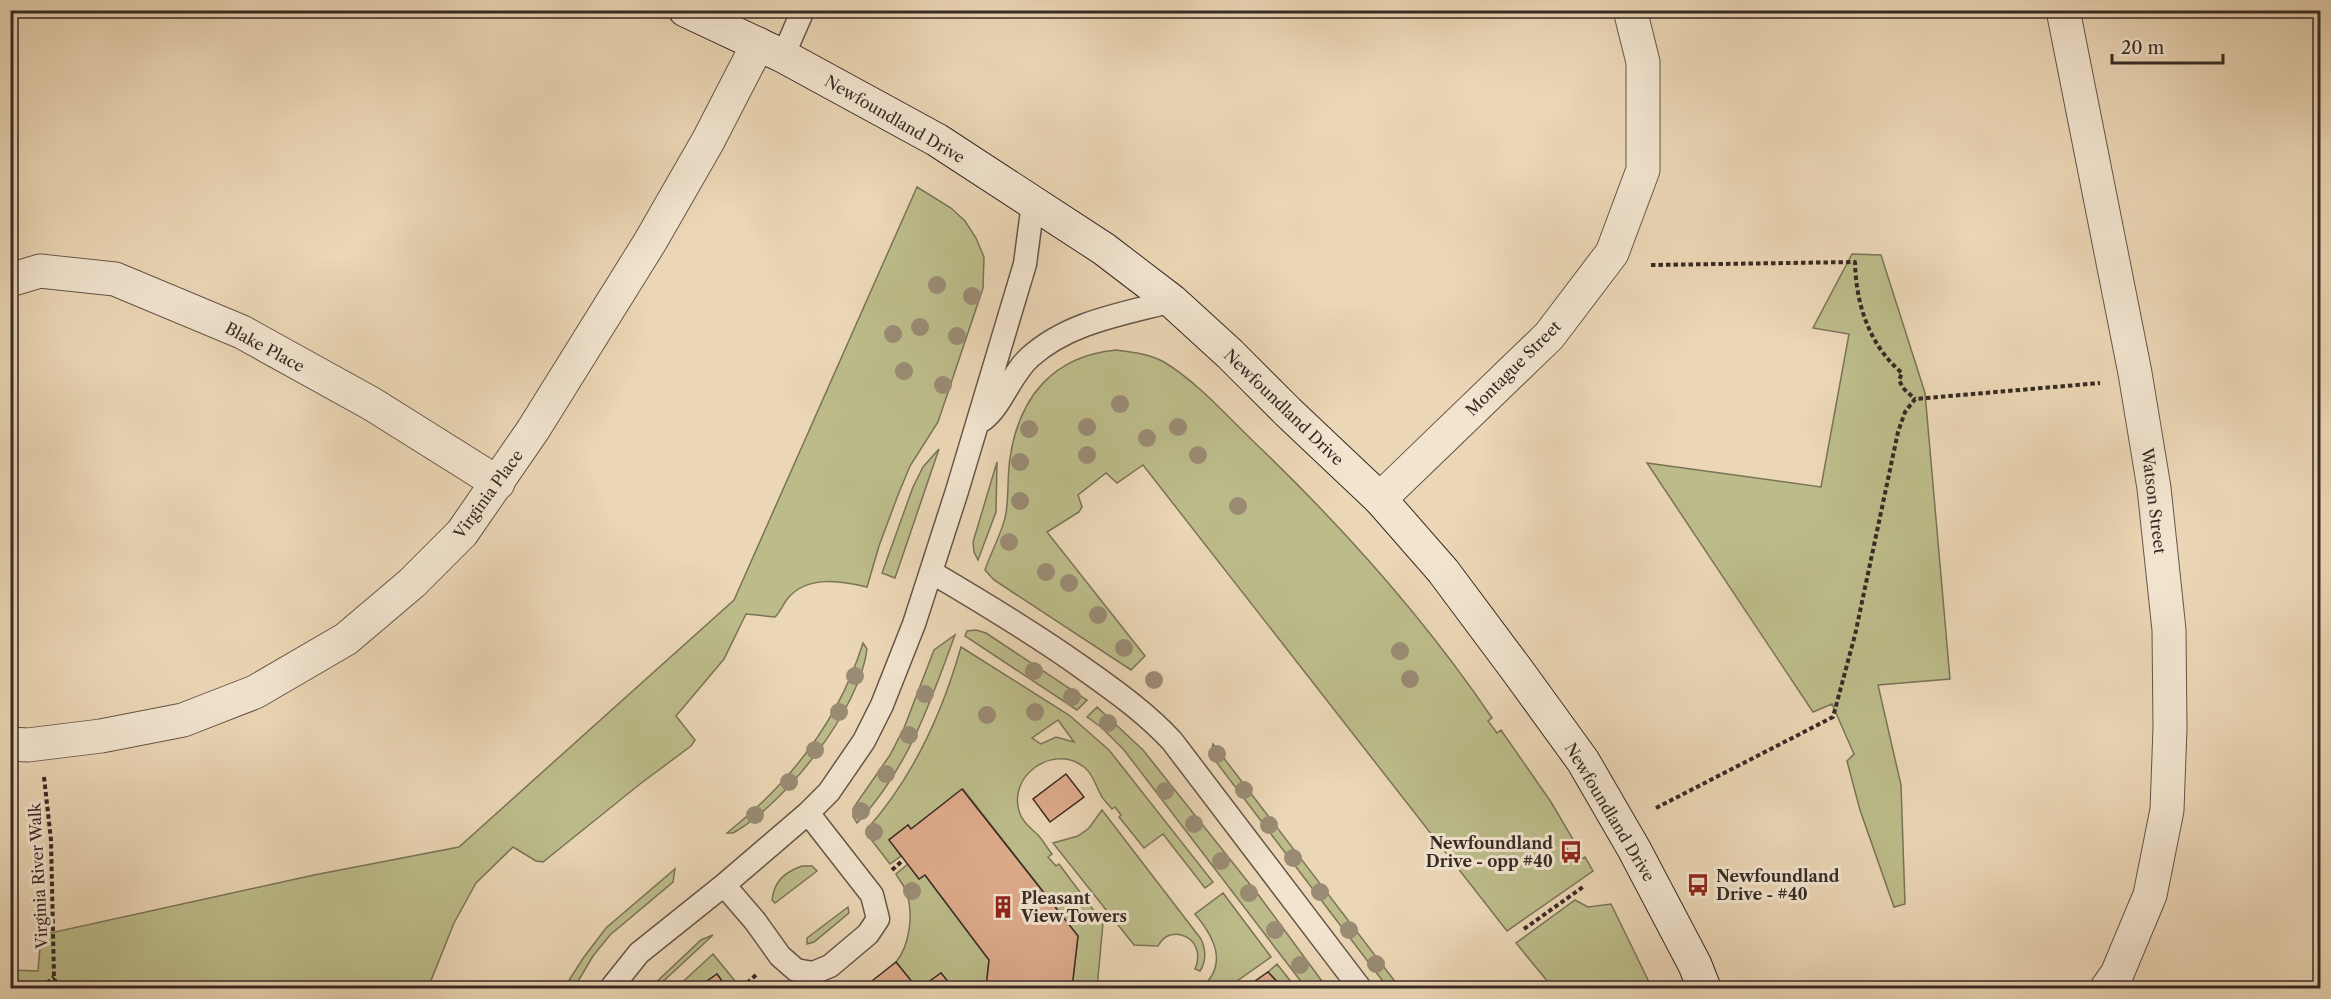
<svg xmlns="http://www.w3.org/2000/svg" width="2331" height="999" font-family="'Libre Caslon Text',serif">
<rect width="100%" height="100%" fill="#ebd6b5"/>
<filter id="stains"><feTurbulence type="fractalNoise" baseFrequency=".00333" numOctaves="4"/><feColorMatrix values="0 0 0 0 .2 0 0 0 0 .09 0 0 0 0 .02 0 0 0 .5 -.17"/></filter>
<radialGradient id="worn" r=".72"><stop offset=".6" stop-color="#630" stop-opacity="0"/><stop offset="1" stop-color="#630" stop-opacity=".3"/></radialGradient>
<path fill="#bcbc8a" stroke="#7a7358" stroke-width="1.5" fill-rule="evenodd" d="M917,187L951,208L965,221L976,238L984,257L983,288L938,422L910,466L898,495L879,546L867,587C840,581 808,575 788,598C783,604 781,611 775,617L746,614L724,659L676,716L695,740L691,746L640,784L543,862L536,861L513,847L476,883L454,923L428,988H11V970L38,971L41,935L314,875L459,847L734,600Z
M1852,254L1881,255L1925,393L1950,679L1878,685L1901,785L1905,904L1894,907L1860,810L1847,761L1854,754L1832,704L1813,712L1647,463L1821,487L1849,334L1813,328Z
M1116,350C1132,352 1150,354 1164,362C1197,382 1225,414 1252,440C1341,525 1423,616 1492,718L1488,721L1497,733L1501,730L1551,802L1574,841L1566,847L1576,862L1585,857L1593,871L1507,931L1143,465L1117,483L1106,473L1078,495L1082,507L1079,512L1047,532L1145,656L1131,670L994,580L985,570C991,551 1003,532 1006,513C1009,495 1007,477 1010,458C1019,397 1053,356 1116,350Z
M939,449L895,578L882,573L913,487L923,467Z
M997,462L996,512L978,560L974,552L973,542Z
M976,630L986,633L1087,700L1077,710L965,636L967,631Z
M955,635C930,703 908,769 857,823L853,816L854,807L890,755L904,728L934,650Z
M863,643L867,649C860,709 785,804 733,833H727C790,783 839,720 863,643Z
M961,647L1069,715L1109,750L1213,882L1205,888L1163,834L1144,848L1119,817L1121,815L1115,807L1112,809C1109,805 1103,800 1101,795C1095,785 1094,775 1084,767C1053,743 1006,776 1020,814C1024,824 1031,828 1038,835C1043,840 1047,848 1052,854L1048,857L1056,866L1059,864L1103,923L1097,988H1072L1078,936L963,789L911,829L908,825L890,839L901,856L890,864L866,833L868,828C914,776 942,714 961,647ZM1058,720L1074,742L1056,737L1041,744L1032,738Z
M1097,707L1143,750L1260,897L1327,988H1306L1124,750L1101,727L1087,717Z
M1213,744L1400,988H1388L1214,759L1211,753Z
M1102,810L1201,939C1206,950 1207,960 1200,971L1195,969C1208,939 1171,921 1158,946L1134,945L1053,843L1078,836L1089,828Z
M908,864L919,879L925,875L989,960L986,988H953L941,973L920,988H917L896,962C910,945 914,913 906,891C904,885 899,880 896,874Z
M802,866H812L817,871L775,903L772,900C774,881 785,872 802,866Z
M675,869L673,882L610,935L593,956L574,988H564L584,957L606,928Z
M1223,893L1271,957L1227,988H1201C1229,964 1214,937 1195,914Z
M1575,900L1588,907L1611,904L1652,988H1553L1516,943Z
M848,907L849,913L814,942L807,944V938Z
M713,935L656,988H650L701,940Z
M713,954L735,981L727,988L717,974L697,988H676Z
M1277,964L1296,988H1283L1268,972Z"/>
<path fill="#deab8b" stroke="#372a25" stroke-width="1.5" d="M1066,774L1084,797L1050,822L1033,799Z
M962,789L1078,936L1072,988H986L989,960L925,875L919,879L889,840L908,825L911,829Z
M896,962L917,988H863Z
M1268,972L1283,988H1245Z
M941,973L953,988H920Z
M717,974L727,988H697Z"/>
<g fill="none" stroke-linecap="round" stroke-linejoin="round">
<g stroke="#645549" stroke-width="25">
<path id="lane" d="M783,56L803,10
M983,420C1003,404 1010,375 1030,357C1069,322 1123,314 1172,301
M931,572C984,603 1037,635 1087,671C1118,693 1147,714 1172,741L1360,988
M724,885L755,921L780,956L796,970L813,973L830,966L868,934L878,919L872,895L808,813
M611,988L639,953L724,885L808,813L829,792L864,741L882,705L914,624L957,491L1025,264L1033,203"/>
</g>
<g stroke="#645549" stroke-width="35">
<path id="street" d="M2063,10L2135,373L2154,488L2169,630L2170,728L2167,810L2150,895L2117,974L2107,988
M10,280L40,271L115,279L242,332L372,404L498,483
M1380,499L1549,336L1612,253L1643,170V62L1630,10
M10,744L28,745L101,736L183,720L255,692L346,639L412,583L462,533L533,430L650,242L708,141L758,44"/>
</g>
<g stroke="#372a25" stroke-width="35">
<path id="secondary" d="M685,10L783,56L937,140L1104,249L1172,301L1230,354L1288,412L1380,499L1443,571L1517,670L1583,761L1634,849L1695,965L1704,988"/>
</g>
<path stroke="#372a25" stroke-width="4" stroke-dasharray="4.5 3" stroke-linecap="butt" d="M1651,265L1855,262C1856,304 1869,345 1902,373L1899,380L1903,388L1915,399
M44,777L51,840L54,977L57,988
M1656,808L1833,717L1855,635L1898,432L1905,412L1915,399L2100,383
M892,870L901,862
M1524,929L1583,887
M747,983L756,975
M41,988L54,977"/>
<use href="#lane" stroke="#f2e4cf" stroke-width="22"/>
<use href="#street" stroke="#f2e4cf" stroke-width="33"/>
<use href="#secondary" stroke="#f2e4cf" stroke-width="33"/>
</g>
<g fill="#9a8b74">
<circle cx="937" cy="285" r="9"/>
<circle cx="972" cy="296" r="9"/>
<circle cx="920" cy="327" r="9"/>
<circle cx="893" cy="334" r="9"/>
<circle cx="957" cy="336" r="9"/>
<circle cx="904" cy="371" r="9"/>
<circle cx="943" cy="385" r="9"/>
<circle cx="1120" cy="404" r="9"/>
<circle cx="1087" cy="427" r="9"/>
<circle cx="1178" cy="427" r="9"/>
<circle cx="1029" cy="429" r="9"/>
<circle cx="1147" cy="438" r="9"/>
<circle cx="1087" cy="455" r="9"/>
<circle cx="1198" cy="455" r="9"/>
<circle cx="1020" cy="462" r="9"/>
<circle cx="1020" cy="501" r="9"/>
<circle cx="1238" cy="506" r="9"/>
<circle cx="1009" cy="542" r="9"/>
<circle cx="1046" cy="572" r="9"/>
<circle cx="1069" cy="583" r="9"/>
<circle cx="1098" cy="615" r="9"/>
<circle cx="1124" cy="648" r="9"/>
<circle cx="1400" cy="651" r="9"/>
<circle cx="1034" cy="671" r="9"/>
<circle cx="855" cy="676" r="9"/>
<circle cx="1410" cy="679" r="9"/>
<circle cx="1154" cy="680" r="9"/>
<circle cx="925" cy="694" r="9"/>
<circle cx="1072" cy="697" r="9"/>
<circle cx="839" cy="712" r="9"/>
<circle cx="1035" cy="712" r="9"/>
<circle cx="987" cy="715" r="9"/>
<circle cx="1108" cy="723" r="9"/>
<circle cx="909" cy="735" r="9"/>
<circle cx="815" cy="750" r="9"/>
<circle cx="1217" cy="754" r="9"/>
<circle cx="886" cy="774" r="9"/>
<circle cx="789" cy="782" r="9"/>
<circle cx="1244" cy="790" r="9"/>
<circle cx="1165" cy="791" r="9"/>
<circle cx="861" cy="811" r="9"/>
<circle cx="755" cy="815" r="9"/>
<circle cx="1194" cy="824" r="9"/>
<circle cx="1269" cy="825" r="9"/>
<circle cx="874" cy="832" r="9"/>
<circle cx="1293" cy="858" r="9"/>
<circle cx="1221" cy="861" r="9"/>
<circle cx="912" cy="891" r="9"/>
<circle cx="1320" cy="892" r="9"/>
<circle cx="1249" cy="893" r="9"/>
<circle cx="1275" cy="930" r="9"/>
<circle cx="1349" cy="930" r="9"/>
<circle cx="1376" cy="964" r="9"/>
<circle cx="1300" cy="965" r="9"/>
</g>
<defs>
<g id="bus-bare" transform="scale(1.8)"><path d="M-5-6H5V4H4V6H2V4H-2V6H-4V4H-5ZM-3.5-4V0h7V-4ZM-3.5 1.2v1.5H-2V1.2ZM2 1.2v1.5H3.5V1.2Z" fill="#8f2418" stroke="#f2e4cf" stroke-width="2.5" paint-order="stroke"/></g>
<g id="building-bare" transform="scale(1.8)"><path d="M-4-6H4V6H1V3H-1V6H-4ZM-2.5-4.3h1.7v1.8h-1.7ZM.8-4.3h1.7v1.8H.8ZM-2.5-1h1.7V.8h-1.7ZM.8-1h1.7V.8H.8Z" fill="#8f2418" stroke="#f2e4cf" stroke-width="2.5" paint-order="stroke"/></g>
</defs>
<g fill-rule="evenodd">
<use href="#bus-bare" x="1571" y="852"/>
<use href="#bus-bare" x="1698" y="885"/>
<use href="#building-bare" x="1003" y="907"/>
</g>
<g text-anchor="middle" stroke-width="6" stroke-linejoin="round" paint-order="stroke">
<g font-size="16" fill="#372a25" stroke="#f2e4cf">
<text transform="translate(895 119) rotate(30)" y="6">Newfoundland Drive</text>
<text transform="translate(265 347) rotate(28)" y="6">Blake Place</text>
<text transform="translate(1513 368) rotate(-45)" y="6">Montague Street</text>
<text transform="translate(1284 407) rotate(44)" y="6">Newfoundland Drive</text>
<text transform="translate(488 494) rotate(-54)" y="6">Virginia Place</text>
<text transform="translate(2154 501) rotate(83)" y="6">Watson Street</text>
<text transform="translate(1610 812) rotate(59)" y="6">Newfoundland Drive</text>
<text transform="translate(38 876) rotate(-93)" y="6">Virginia River Walk</text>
</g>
<g font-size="16" font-weight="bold" fill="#372a25" stroke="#f2e4cf" text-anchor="start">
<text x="1553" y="849" text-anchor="end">Newfoundland<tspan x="1553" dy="18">Drive - opp #40</tspan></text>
<text x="1716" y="882">Newfoundland<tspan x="1716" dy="18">Drive - #40</tspan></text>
<text x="1021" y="904">Pleasant<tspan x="1021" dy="18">View Towers</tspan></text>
</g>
</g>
<rect width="2331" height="999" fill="none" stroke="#ebd6b5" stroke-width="36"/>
<rect x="12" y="12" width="2307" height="975" fill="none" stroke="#372a25" stroke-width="3"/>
<rect x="18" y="18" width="2295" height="963" fill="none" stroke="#372a25" stroke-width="1.5"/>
<path d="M2112 54v9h111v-9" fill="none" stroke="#372a25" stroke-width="3"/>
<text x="2121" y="54" font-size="18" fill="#372a25" stroke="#f2e4cf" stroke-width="4.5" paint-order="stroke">20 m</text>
<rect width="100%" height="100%" filter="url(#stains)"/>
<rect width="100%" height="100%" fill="url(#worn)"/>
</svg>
